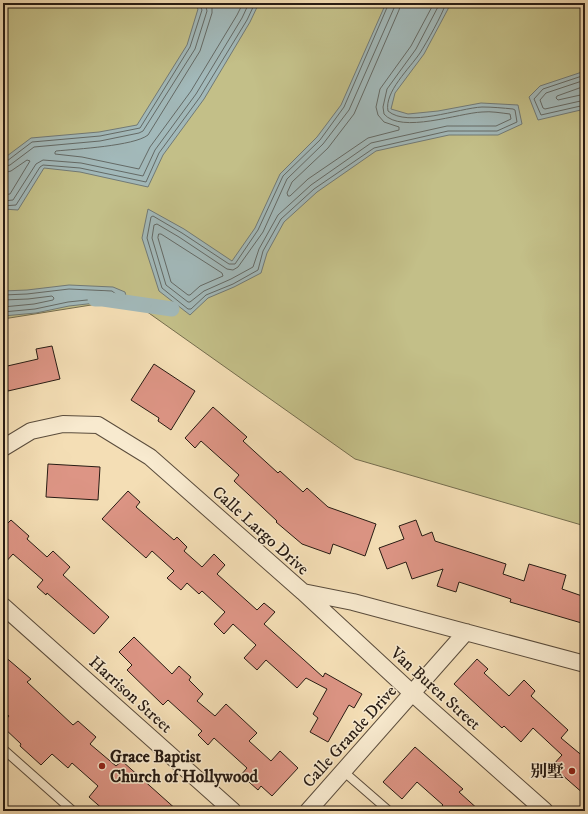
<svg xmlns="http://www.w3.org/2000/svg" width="588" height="814" font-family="'IM FELL DW Pica','Noto Serif SC',serif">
<rect width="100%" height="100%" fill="#f4deb5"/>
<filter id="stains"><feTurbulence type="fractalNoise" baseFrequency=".005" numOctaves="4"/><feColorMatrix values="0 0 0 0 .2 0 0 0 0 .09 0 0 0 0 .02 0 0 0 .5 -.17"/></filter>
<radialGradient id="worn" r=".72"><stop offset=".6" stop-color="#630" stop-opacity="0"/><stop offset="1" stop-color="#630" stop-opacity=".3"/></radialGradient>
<path fill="#c3bf88" stroke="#756d4e" d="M3,3H585V526L355,459L129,299L3,319Z"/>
<path fill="#a2b9ba" stroke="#717a77" d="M194,3H259L250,22L204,99L163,155L148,187L80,172L44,168L18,210L3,209V159L31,138L99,132L137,125L187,45L198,9Z
M386,3H450L448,9L424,54L395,93L391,109L408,114L438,111L481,103L518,105L522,124L498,135H449L376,151L317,192L284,222L267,253L261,273L234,287L208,298L190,315L159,291L142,238L148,209L184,229L232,261L255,228L280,174L317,137L341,105Z
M585,71V109L538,120L529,97L540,86Z
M69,285L113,287L125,292L126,296L123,300L69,306L36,313L3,316V291L27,290Z"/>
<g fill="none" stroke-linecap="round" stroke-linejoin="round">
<path stroke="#646a66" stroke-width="1" d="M212,3V13L200,51L148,135C134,146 76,149 56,151L55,152V154L82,157L139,169L150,147L191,91L237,15L243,3
M389,3L344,107L320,140L283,176L258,230L235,264H229L182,233L153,216L151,217L147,238L162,288L188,309H191L206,295L233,284L258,270L263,251L281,219L314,189L374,148L448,131H497L517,122L515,110L513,109C503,108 493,107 482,107C459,108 408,128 388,111C384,92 410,68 420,53C427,42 442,15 446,3
M395,3L394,8L349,110L323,144L287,179L263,232L238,267L233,270L227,269L179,237L157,224L154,225L152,238L166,285L188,302H190L204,291L231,279L253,267L259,249L278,215L311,185L371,143L447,126H496L511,119L510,114C501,113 491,111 482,112C459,113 401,134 384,114L383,107L387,89L416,49L440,3
M401,3L399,10L354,114L328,148L292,182L287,193L288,196H290L308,179L368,138L399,130V127L384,122L378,115L376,107L380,89L411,46L434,3
M585,75L543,89L534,99L541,115L585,105
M585,80L546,93L540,100L543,108L545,109L585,100
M585,86L557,96L556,98L558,100L585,94
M3,162L7,161L32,142L100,136L140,128L190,47L202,10L199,3
M3,167L10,165L34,147L100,141L139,133L143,131L195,49L207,11L205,3
M3,173L11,171L27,160L30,161L10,194L3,195
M3,201L13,200L36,164L43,160L81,163L143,176L155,150L196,94L242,18L249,3
M3,206L16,205L40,167L43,165L80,168L146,182L159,153L200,97L247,20L255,3
M159,234H161L222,273L223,276L200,286L190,295H188L171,282L158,238Z
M3,295L27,294L69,289L112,291L117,295L115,297L68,302L35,309L3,312
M3,300L28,299L52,296L54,298L53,300L34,304L3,307"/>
<path stroke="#a2b9ba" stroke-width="15" d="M95,299H103L172,309"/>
</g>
<path fill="#dd9585" stroke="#271b13" d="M52,346L60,379L8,391L3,367L38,359L36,349Z
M154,364L195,391L171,430L158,421L159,418L131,400Z
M213,407L247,437L243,441L278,473L280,471L303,492L307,488L328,507L376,524L365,556L333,544L330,554L302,544L276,522L277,521L234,481L239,475L201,441L195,448L185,438Z
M48,464L100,467L98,500L46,497Z
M128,491L140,502L136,507L174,540L177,537L187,547L184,551L202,567L214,554L225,565L217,574L257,610L264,603L275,612L264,624L323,677L325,673L362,694L354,708L349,705L328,742L310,732L318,718L313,714L327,689L306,678L297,688L266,660L257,670L244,658L256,645L233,624L224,634L214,624L225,612L202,591L199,594L187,583L181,590L167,578L174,571L152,551L146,558L102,519Z
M11,520L29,536L27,539L47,557L53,551L70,567L63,575L109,617L94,634L47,593L46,595L37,587L43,580L13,554L3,565V528Z
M416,520L422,536L432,532L435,541L506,564L503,574L524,581L529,564L566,575L562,589L585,597V624L510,602L511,599L459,582L456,592L437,586L443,569L412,579L406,562L387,569L379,548L404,539L399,526Z
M134,637L172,674L179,666L191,677L189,680L203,694L197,701L215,716L226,704L257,733L249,741L271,761L280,751L298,768L272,796L261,786L258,790L241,775L247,768L214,738L208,745L198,735L202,731L168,700L163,705L127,670L132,665L119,652Z
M3,655L31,679L27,682L73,725L78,721L96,737L90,744L116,766L122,761L178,811H105L89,797L98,786L72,763L68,768L52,754L41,765L20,746L21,744L3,727V723L9,716L3,710Z
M477,659L488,669L484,673L509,696L524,680L535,691L531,696L568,730L561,738L585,758V795L552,766L562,755L533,728L521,742L504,726L502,728L454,684Z
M415,747L463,789L459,792L480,811H437L443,805L417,782L402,799L383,782Z"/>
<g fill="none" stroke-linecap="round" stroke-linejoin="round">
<g stroke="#5a4c3c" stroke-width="10">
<path id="service" d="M3,749L73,811
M343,771L389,811"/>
</g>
<g stroke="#5a4c3c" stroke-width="18">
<path id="minor" d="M3,448L31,431L63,424L98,425L150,457L303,592L353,602L585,664
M303,592L412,693L545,811
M3,606L233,811
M308,811L466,632"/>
</g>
<use href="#service" stroke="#f8eacf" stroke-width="8"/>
<use href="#minor" stroke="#f8eacf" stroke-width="16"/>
</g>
<g fill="#8f2418" stroke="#f8eacf" stroke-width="1.5">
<circle cx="102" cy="766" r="4"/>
<circle cx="572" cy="771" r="4"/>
</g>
<g text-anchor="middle" stroke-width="3" stroke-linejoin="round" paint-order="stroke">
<g font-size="17" fill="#271b13" stroke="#f8eacf">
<text transform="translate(261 530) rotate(42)" y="6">Calle Largo Drive</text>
<text transform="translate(436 688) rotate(42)" y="6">Van Buren Street</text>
<text transform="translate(131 694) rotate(42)" y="6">Harrison Street</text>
<text transform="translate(349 736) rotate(-48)" y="6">Calle Grande Drive</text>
</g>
<g font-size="17" font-weight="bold" fill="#271b13" stroke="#f8eacf" text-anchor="start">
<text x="110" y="762">Grace Baptist<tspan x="110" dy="20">Church of Hollywood</tspan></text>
<text x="564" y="777" text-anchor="end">别墅</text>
</g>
</g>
<rect width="588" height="814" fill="none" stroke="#f4deb5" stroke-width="16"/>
<rect x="4" y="4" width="580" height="806" fill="none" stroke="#271b13" stroke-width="2"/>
<rect x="8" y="8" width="572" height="798" fill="none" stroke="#271b13"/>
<rect width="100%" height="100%" filter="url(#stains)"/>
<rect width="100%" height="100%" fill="url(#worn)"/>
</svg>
